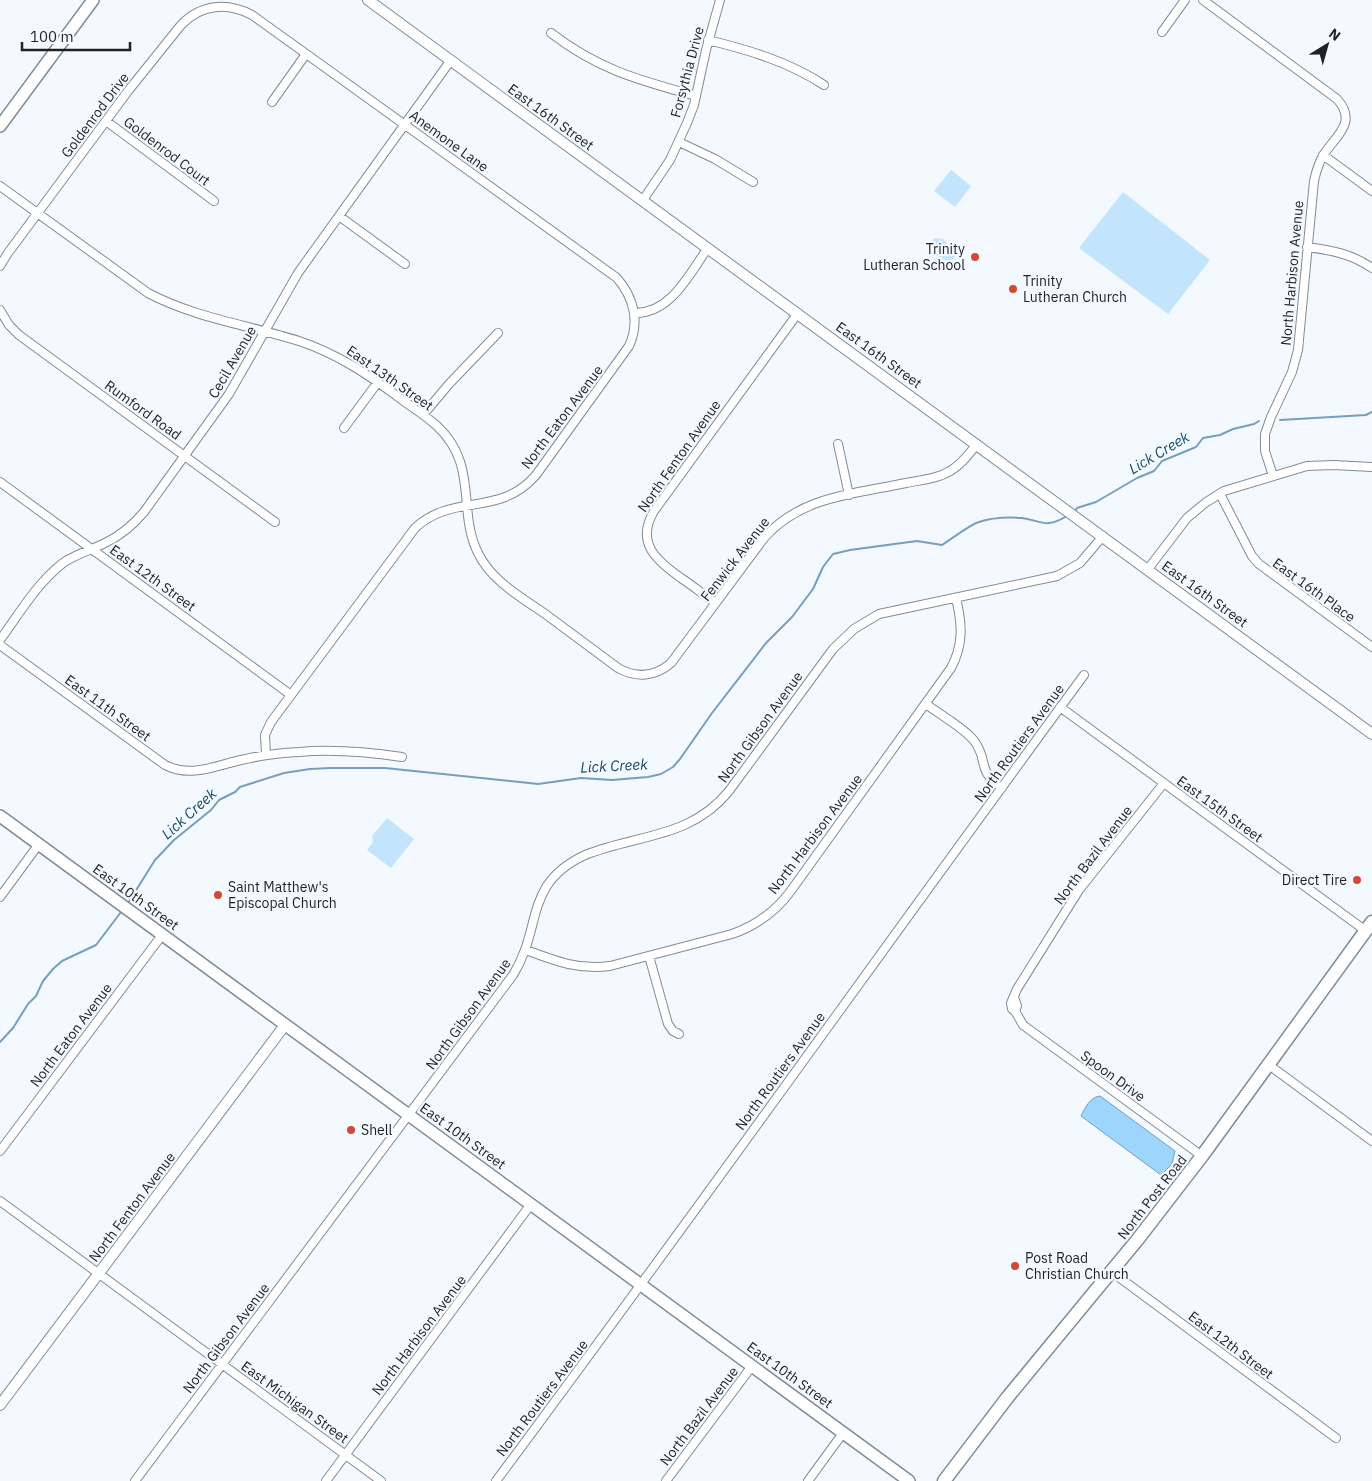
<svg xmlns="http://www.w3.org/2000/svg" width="1372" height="1481" font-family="'IBM Plex Sans',sans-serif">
<rect width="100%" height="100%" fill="#f3f9fe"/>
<path fill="#c2e4fc" d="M951,170L971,186L955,207L934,191Z
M1123,192L1210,260L1168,314L1079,248Z
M935,238L943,239L956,252C954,269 932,256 929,245Z
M387,818L414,839L391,868L367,850L373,842L372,836Z"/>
<path fill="#9dd5fd" stroke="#769fbc" d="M1100,1096L1175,1151L1172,1164L1161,1175L1081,1116C1085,1108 1090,1097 1100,1096Z"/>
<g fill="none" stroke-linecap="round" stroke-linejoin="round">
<path stroke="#769fbc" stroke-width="2" d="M1280,420L1366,415L1372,412
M1075,511L1077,508L1096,502L1137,478L1154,471L1162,461L1196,447L1203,438L1220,435L1233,429L1254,424L1259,421
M128,903L155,860L174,840L211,810L219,800L235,792L240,787L284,773L310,769L331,768H385L538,784L581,778L612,780L648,777L661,774L673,767L680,759L712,713L766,643L792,617L813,589L823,567L833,554L850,550L917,541L942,545C950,540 971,524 979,522C991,518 1009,517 1022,518C1043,521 1045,529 1067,516
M0,1042L13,1028L28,1004L36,996L43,981L53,969L62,961L96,945L121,912"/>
<g stroke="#7e8d97" stroke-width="10">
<path id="minor" d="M1203,0L1337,99C1358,122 1336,136 1324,154C1319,162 1316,172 1314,181L1298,350L1292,372L1271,417L1265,434V451L1273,476
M1162,32L1185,0
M551,33C599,70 639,80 696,96
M708,40C749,50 789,62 824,85
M272,102L306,54
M106,121L214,201
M679,142L715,159L753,182
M1323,155L1372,191
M0,186L148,293C195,318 249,325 299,341C338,354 369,375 401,399C413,408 426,416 437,426C479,465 457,511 478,553C492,582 523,598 548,616C571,633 595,651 618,668C636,678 655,677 671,663L764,538C801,496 854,494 906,483C921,480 937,479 950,471C961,465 969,454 977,444
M643,200L670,160L687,123L694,105L706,50L720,0
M339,216L405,264
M1307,247C1331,250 1352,254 1372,268
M0,266L8,253L128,91L181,25C201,4 227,2 252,15L444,153L617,278C634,298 640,322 629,346L536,475C499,518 454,492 415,528L271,722L265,735L266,755
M0,310L9,325L19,335L275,522
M634,313C671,314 689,274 708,248
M423,415L449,384L498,333
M344,428L378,382
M838,444L849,495
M0,482L291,695
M1220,494L1252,556L1259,564L1372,647
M1148,569L1187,518L1205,503L1224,491L1307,466L1334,465L1372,467
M716,603C704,595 693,586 681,578C657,561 635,543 654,511L798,313
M0,640C19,614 37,583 63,563C76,554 91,550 105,543C120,536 133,525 144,512L229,394L298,273L451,60
M0,645L165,765C192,779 218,764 246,759C263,755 281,753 299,752C333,749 368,752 402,757
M926,704C939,714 967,730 975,742C989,762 976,770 1002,788
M1060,707L1366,931
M0,897L39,844
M526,950C555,961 578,970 610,966L732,934C755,926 775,912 790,892L951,668C964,644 962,623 956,598
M649,956L668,1024L673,1031L679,1034
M1014,997L1017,1006L1015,1011L1012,1009L1011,1003L1017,989L1079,890L1164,783
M1015,1011L1023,1025L1202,1156
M1269,1065L1372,1141
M0,1151L162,935
M0,1201L381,1481
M1112,1272L1336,1438
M135,1481L513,975C543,927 523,884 585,855C637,834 690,839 729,791L833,649L854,629L879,614L1057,576L1080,563L1103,536
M326,1481L531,1204
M496,1481C695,1214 887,943 1084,675
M666,1481L752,1366
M808,1481L843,1433"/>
</g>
<g stroke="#7e8d97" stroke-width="12">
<path id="tertiary" d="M368,0L1372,734
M0,1405L285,1025"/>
</g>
<g stroke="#7e8d97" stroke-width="14">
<path id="secondary" d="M0,126L93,0
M0,816L909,1481"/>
</g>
<g stroke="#7e8d97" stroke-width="15">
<path id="primary" d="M944,1481L1007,1398L1138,1239L1202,1156L1372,922"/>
</g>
<use href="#minor" stroke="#fff" stroke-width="8"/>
<use href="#tertiary" stroke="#fff" stroke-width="10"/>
<use href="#secondary" stroke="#fff" stroke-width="11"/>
<use href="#primary" stroke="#fff" stroke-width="12"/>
</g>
<g fill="#d44836" stroke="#f3f9fe" stroke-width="2">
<circle cx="975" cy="257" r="5"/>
<circle cx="1013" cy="289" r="5"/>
<circle cx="1357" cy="880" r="5"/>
<circle cx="218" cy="895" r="5"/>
<circle cx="351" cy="1130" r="5"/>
<circle cx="1015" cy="1266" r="5"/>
</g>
<g text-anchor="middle" stroke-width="4.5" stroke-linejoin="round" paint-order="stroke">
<g font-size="14" fill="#1c2226" stroke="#f3f9fe">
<text transform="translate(687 72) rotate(-75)" y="5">Forsythia Drive</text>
<text transform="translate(95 115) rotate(-53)" y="5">Goldenrod Drive</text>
<text transform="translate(551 117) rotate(36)" y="5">East 16th Street</text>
<text transform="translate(449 141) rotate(36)" y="5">Anemone Lane</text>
<text transform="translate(167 151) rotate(37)" y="5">Goldenrod Court</text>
<text transform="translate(1292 273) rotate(-85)" y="5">North Harbison Avenue</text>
<text transform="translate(879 355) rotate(36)" y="5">East 16th Street</text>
<text transform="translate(232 362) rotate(-60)" y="5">Cecil Avenue</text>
<text transform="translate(390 378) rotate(35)" y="5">East 13th Street</text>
<text transform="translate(143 410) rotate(36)" y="5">Rumford Road</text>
<text transform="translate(562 417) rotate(-53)" y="5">North Eaton Avenue</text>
<text transform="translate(679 456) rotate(-55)" y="5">North Fenton Avenue</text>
<text transform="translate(735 559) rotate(-52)" y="5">Fenwick Avenue</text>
<text transform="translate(153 578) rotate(36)" y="5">East 12th Street</text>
<text transform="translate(1314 590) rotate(36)" y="5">East 16th Place</text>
<text transform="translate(1205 594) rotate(36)" y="5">East 16th Street</text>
<text transform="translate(108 708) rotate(36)" y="5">East 11th Street</text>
<text transform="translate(760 727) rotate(-54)" y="5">North Gibson Avenue</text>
<text transform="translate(1019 743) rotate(-54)" y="5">North Routiers Avenue</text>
<text transform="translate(1220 809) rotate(36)" y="5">East 15th Street</text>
<text transform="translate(815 834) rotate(-53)" y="5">North Harbison Avenue</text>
<text transform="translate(1093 855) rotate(-53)" y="5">North Bazil Avenue</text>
<text transform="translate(136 897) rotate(36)" y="5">East 10th Street</text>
<text transform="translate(468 1014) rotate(-54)" y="5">North Gibson Avenue</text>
<text transform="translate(71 1035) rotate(-53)" y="5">North Eaton Avenue</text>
<text transform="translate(780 1071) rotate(-54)" y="5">North Routiers Avenue</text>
<text transform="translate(1113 1076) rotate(36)" y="5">Spoon Drive</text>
<text transform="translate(463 1136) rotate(36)" y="5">East 10th Street</text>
<text transform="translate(1152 1197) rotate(-52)" y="5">North Post Road</text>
<text transform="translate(132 1207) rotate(-53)" y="5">North Fenton Avenue</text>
<text transform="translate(419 1335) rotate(-53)" y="5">North Harbison Avenue</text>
<text transform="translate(226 1338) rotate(-53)" y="5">North Gibson Avenue</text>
<text transform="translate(1231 1345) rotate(37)" y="5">East 12th Street</text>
<text transform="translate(790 1375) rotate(36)" y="5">East 10th Street</text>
<text transform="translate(542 1398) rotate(-53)" y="5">North Routiers Avenue</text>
<text transform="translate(295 1402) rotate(36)" y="5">East Michigan Street</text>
<text transform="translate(699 1416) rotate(-53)" y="5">North Bazil Avenue</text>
</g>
<g font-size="14" fill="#1c2226" stroke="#f3f9fe" text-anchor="start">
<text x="965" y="254" text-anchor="end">Trinity<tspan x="965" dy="16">Lutheran School</tspan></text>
<text x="1023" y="286">Trinity<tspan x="1023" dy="16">Lutheran Church</tspan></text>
<text x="1347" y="885" text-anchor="end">Direct Tire</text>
<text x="228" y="892">Saint Matthew's<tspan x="228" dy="16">Episcopal Church</tspan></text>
<text x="361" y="1135">Shell</text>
<text x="1025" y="1263">Post Road<tspan x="1025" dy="16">Christian Church</tspan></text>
</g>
<g font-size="15" font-style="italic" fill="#12496a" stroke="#f3f9fe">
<text transform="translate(1159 453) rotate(-31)" y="5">Lick Creek</text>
<text transform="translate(614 766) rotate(-3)" y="5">Lick Creek</text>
<text transform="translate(189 814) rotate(-42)" y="5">Lick Creek</text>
</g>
</g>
<g transform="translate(1327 45) rotate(37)" stroke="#f3f9fe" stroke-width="4" paint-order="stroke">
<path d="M0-4L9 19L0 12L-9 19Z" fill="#1c2226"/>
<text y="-8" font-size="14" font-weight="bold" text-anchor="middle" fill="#1c2226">N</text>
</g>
<path d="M22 42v8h108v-8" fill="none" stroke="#1c2226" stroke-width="2.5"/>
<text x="30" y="42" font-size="15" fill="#1c2226" stroke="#f3f9fe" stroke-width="4" paint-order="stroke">100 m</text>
</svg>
